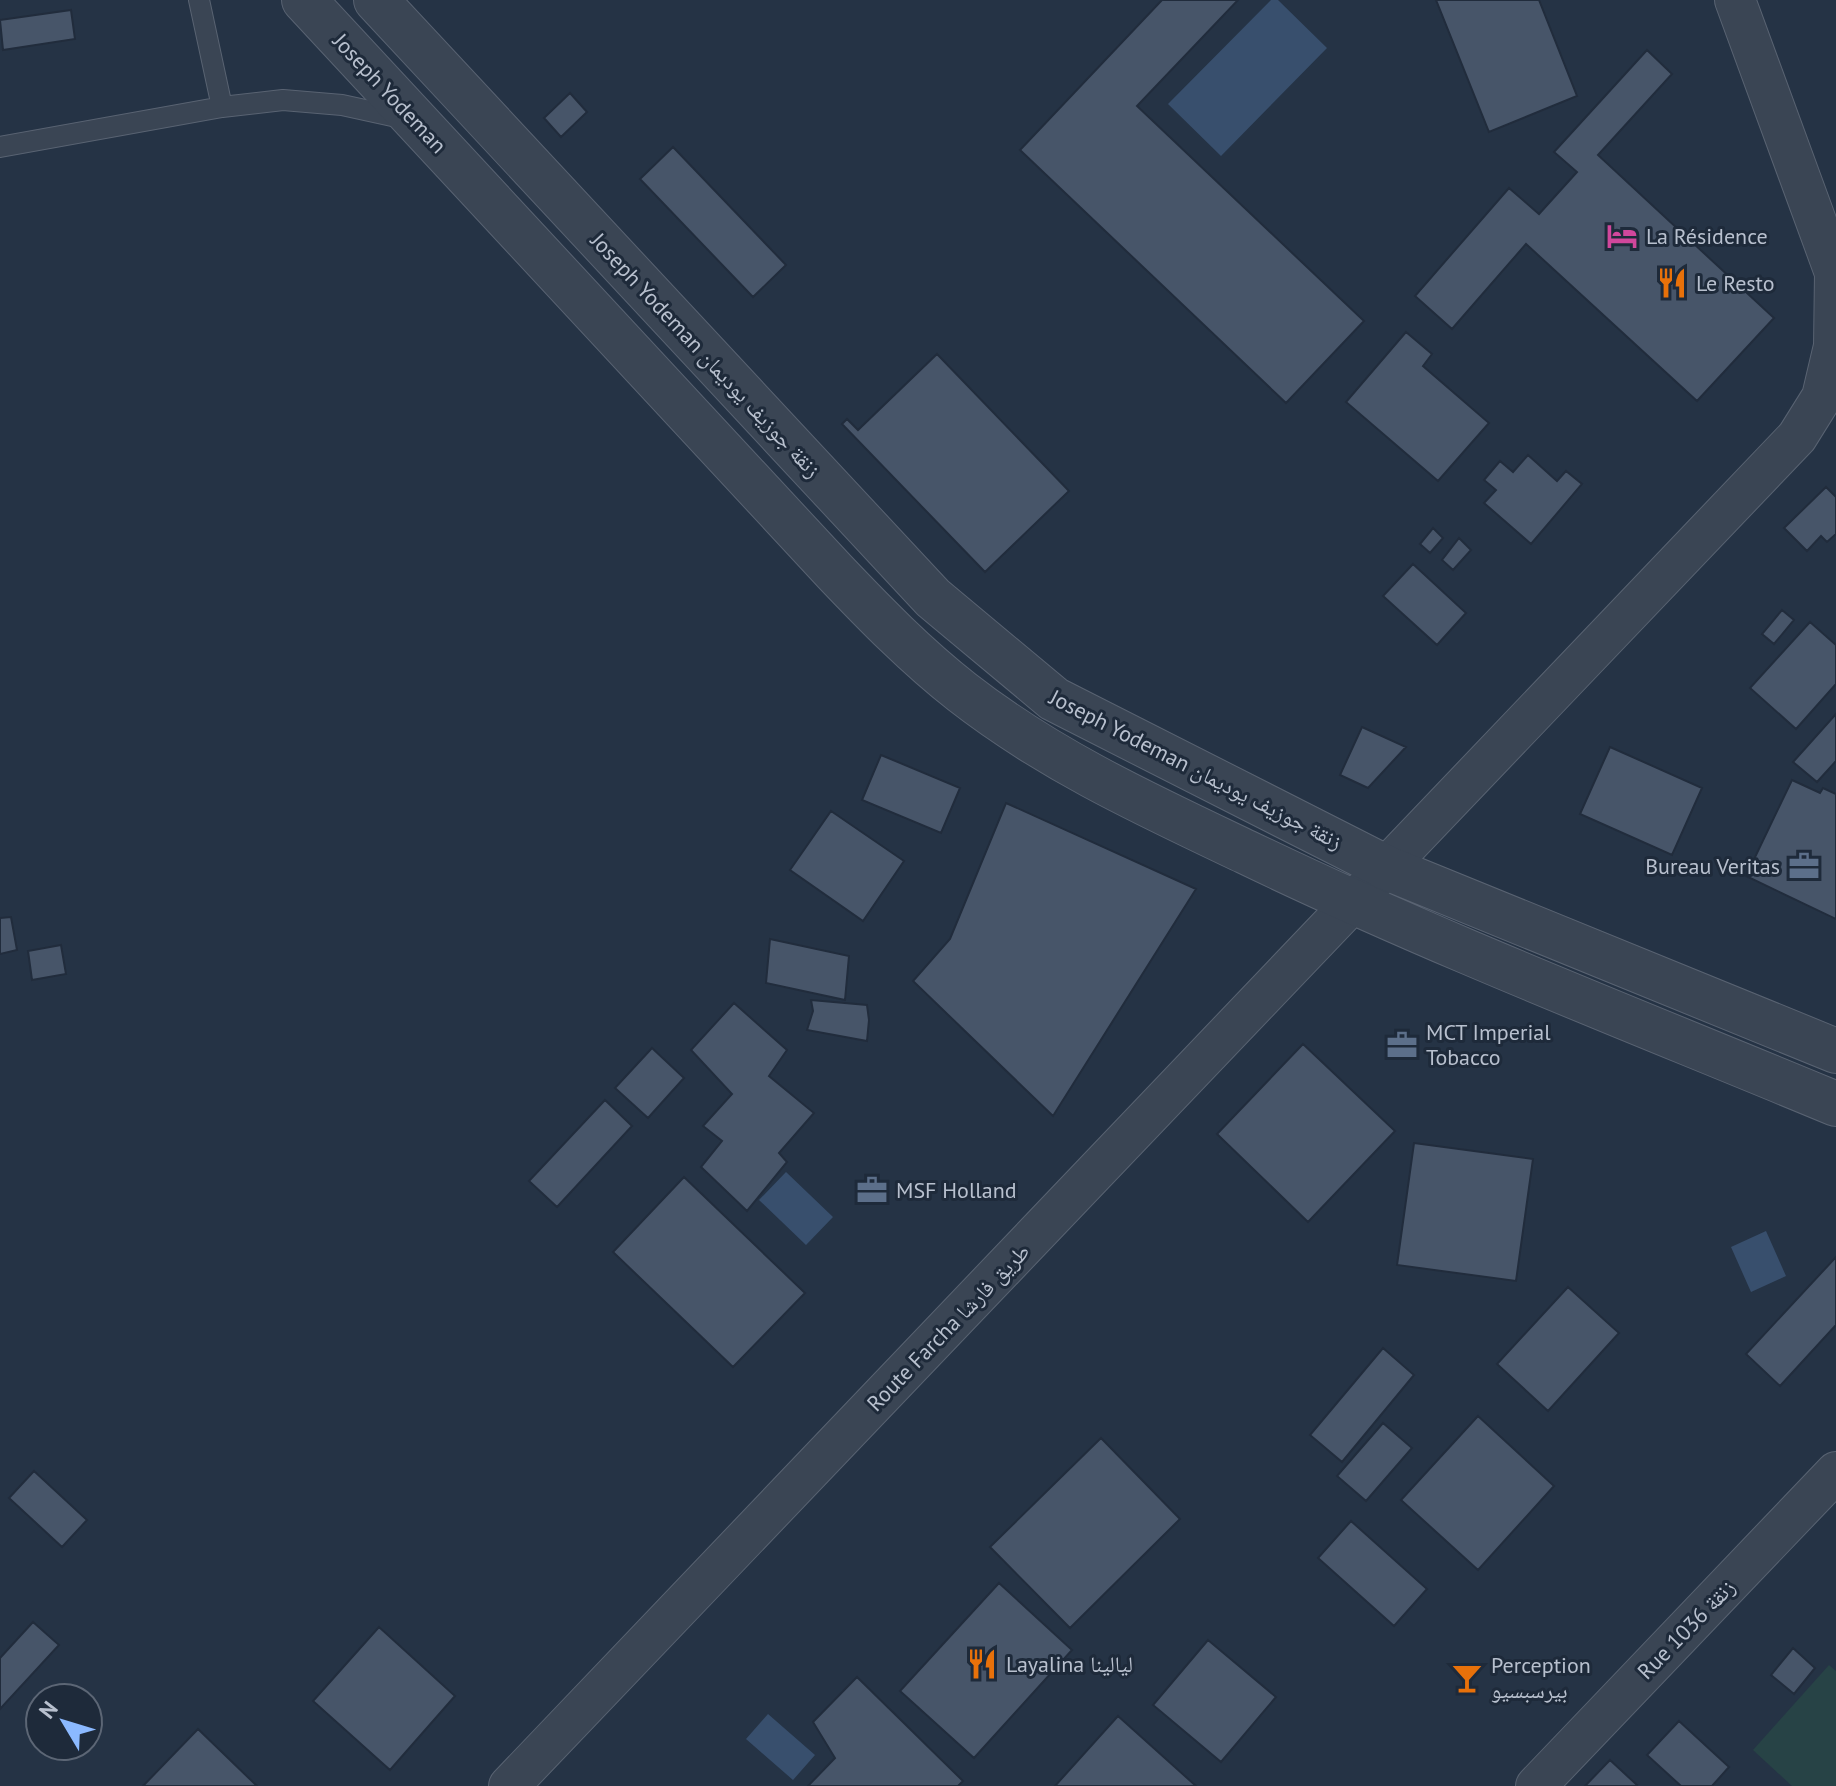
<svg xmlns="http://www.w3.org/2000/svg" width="1836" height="1786" font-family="'PT Sans','Noto Naskh Arabic',sans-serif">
<rect width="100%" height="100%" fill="#253345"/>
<path fill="#274346" d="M1829,1665L1836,1671V1786H1792L1753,1750Z"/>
<path fill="#384f6d" d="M1271,0H1278L1327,48L1221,156L1168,104Z
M786,1172L833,1217L806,1245L759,1200Z
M1766,1231L1786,1276L1751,1292L1731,1247Z
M768,1714L815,1755L793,1780L746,1739Z"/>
<path fill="#475569" stroke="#212c3c" stroke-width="2" d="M1162,0H1238L1137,106L1364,321L1286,403L1020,150Z
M1436,0H1539L1577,96L1489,132Z
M71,10L75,39L3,50L0,20Z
M1647,50L1672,74L1598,155L1774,318L1697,401L1526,244L1452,329L1415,296L1509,188L1539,214L1577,172L1554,152Z
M570,93L587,112L561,137L544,118Z
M673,147L786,265L753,297L640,179Z
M1406,332L1432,354L1423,366L1489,423L1438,481L1346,402Z
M937,354L1069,491L985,572L842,424L847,419L858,430Z
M1528,455L1557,481L1566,471L1582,484L1531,544L1484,503L1496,490L1484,480L1500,461L1513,472Z
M1826,487L1836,497V534L1827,542L1821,536L1807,551L1784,528Z
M1433,528L1443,538L1430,553L1420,544Z
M1459,538L1471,550L1453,570L1442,560Z
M1413,564L1466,613L1437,645L1383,596Z
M1782,610L1794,620L1774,644L1762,634Z
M1810,622L1836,645V684L1796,729L1750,688Z
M1836,714V761L1817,782L1793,762Z
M1362,727L1406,747L1368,788L1340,775Z
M1610,747L1702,788L1672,855L1580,814Z
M881,755L960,788L941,833L862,800Z
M1792,780L1820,793L1823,788L1836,794V919L1746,876Z
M1006,803L1196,889L1053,1116L913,981L950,939Z
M831,811L904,861L863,921L790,870Z
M11,917L17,950L0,954V918Z
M770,939L849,956L845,1000L766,983Z
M61,945L66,974L32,980L28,951Z
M811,1000L867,1005L869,1020L867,1041L807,1030L813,1011Z
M734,1003L787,1050L769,1076L814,1113L779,1153L787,1162L747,1211L701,1167L722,1141L703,1126L732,1094L691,1050Z
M1303,1044L1395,1131L1308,1222L1217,1134Z
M652,1048L684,1078L648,1118L615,1088Z
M605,1100L632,1126L557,1207L529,1181Z
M1414,1143L1533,1159L1516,1281L1397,1265Z
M684,1177L805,1293L733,1367L613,1252Z
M1836,1257V1325L1780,1386L1746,1354Z
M1568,1287L1619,1333L1548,1411L1497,1364Z
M1383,1348L1414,1375L1342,1462L1310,1435Z
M1478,1416L1554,1486L1478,1570L1401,1500Z
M1383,1423L1412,1448L1366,1501L1337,1476Z
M1101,1438L1180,1519L1070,1628L990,1547Z
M34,1471L87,1520L62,1547L9,1498Z
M1351,1521L1427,1589L1394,1626L1318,1558Z
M999,1583L1072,1650L974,1758L900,1691Z
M33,1622L59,1645L0,1709V1658Z
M379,1627L455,1696L390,1770L313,1701Z
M1208,1640L1276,1697L1221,1762L1153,1705Z
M1793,1648L1815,1668L1794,1694L1771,1675Z
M857,1677L963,1781L958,1786H808L835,1758L813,1722Z
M1118,1716L1196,1786H1055Z
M1679,1721L1729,1767L1712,1786H1681L1647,1755Z
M198,1729L257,1786H143Z
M1610,1760L1637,1785L1636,1786H1585Z"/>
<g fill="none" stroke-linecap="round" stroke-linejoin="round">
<g stroke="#596372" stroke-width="22">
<path id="service" d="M199,0L222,107
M0,147L222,107L283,100L342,105L406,119"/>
</g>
<g stroke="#596372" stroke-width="42">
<path id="minor" d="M509,1786L1797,437L1822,397L1834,346L1835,273L1735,0
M1536,1786L1836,1472"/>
</g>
<g stroke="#596372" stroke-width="46">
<path id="tertiary" d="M304,0L835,572C875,614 916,656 962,692C1049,760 1147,805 1246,852C1439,945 1639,1022 1836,1104
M376,0L933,598L1054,699L1387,868L1836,1051"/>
</g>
<use href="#service" stroke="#3a4554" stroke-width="20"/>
<use href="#minor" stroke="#3a4554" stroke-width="40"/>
<use href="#tertiary" stroke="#3a4554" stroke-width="44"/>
</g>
<defs>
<g id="hotel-bare" transform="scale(2.4)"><path d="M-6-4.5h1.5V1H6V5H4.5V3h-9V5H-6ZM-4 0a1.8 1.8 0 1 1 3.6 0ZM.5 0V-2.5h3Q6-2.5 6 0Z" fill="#d1479c" stroke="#1e2a3a" stroke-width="2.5" paint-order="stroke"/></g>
<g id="restaurant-bare" transform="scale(2.4)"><path d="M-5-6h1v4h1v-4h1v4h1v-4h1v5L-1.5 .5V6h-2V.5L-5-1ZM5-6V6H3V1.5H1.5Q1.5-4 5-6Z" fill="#e8710a" stroke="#1e2a3a" stroke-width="2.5" paint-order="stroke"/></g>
<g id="office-bare" transform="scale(2.4)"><path d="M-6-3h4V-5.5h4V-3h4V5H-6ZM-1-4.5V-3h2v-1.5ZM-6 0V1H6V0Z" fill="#5c6f8a" stroke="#1e2a3a" stroke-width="2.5" paint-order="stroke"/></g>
<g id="bar-bare" transform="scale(2.4)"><path d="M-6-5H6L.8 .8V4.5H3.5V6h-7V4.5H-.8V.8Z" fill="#e8710a" stroke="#1e2a3a" stroke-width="2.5" paint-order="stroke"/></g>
</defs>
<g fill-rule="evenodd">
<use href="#hotel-bare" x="1622" y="236"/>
<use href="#restaurant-bare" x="1672" y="283"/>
<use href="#office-bare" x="1804" y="866"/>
<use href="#office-bare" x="1402" y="1045"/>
<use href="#office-bare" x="872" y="1190"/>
<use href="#restaurant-bare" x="982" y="1664"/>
<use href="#bar-bare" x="1467" y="1678"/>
</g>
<g text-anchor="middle" stroke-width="6" stroke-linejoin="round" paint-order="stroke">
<g font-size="22" fill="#b8c0ce" stroke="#1e2a3a">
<text transform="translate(390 93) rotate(47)" y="8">Joseph Yodeman</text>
<text transform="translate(706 355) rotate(47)" y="8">Joseph Yodeman زنقة جوزيف يوديمان</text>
<text transform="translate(1196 769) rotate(27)" y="8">Joseph Yodeman زنقة جوزيف يوديمان</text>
<text transform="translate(948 1327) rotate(-46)" y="8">Route Farcha طريق فارشا</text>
<text transform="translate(1686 1629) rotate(-46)" y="8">Rue 1036 زنقة</text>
</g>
<g font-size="22" fill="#b8c0ce" stroke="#1e2a3a" text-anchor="start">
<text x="1646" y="244">La Résidence</text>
<text x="1696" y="291">Le Resto</text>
<text x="1780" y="874" text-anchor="end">Bureau Veritas</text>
<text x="1426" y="1040">MCT Imperial<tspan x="1426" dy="25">Tobacco</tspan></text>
<text x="896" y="1198">MSF Holland</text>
<text x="1006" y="1672">Layalina ليالينا</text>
<text x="1491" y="1673">Perception<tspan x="1491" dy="25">بيرسبسيو</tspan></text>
</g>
</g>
<g transform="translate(64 1722) rotate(308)"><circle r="38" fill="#1e2a3a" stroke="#5c6675" stroke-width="2"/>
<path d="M0-6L14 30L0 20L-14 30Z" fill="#8bb9ff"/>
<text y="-12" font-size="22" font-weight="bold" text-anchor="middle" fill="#b8c0ce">N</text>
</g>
</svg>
